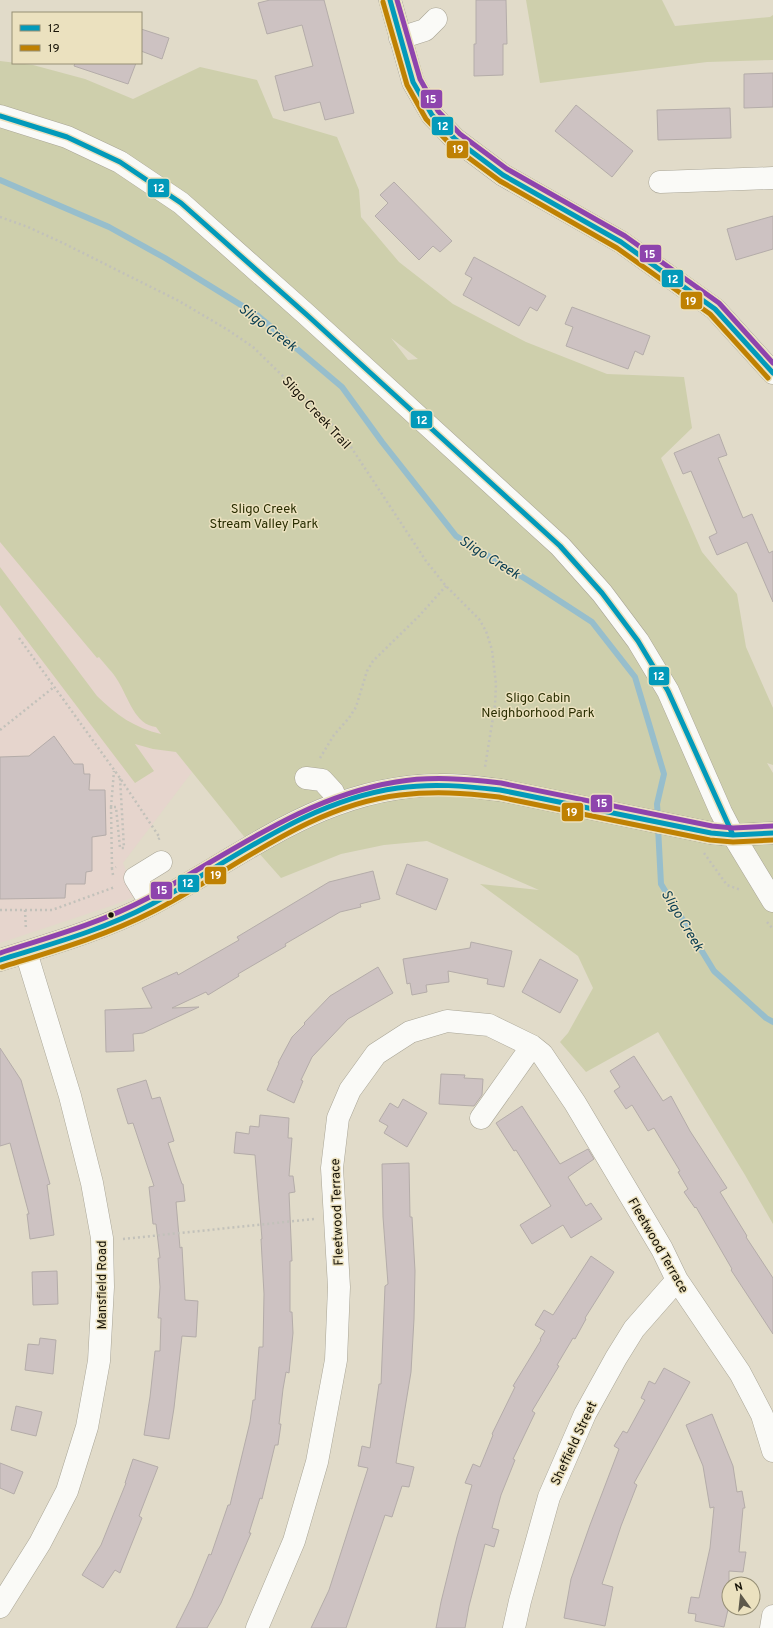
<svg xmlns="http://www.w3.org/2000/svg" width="773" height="1628" font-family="Overpass,sans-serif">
<rect width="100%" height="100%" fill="#e1dbc9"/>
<path fill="#e6d5cd" d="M0,460L74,626L192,772L123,863L136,896L114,905L0,943Z"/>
<path fill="#cecfac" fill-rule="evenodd" d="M526,0H662L675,26L770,17L773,15V60L707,62L540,83Z
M0,61L33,65L85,79L133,99L200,67L257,80L273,118L337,137L359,190L361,217L399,262L453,304L526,342L607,374L684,377L692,428L661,458L702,552L737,594L746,647L773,708V765L767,763L773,773V1224L745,1175L658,1032L586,1072L560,1042L568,1033L593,988L578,956L480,884L539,890L427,841L384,845L341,854L281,878L242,834L176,752L153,749L135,744L154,771L135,783L0,605V567L97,696C116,715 135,728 161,734L156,727C135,725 128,697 118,681C113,672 105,665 99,657L97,658L0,542ZM391,338L418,359L408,360Z"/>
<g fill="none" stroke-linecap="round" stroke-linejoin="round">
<path stroke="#97becc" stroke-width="6" d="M0,180L109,227L165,258L257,315L342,387L382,442L456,536L529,581L592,622L635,677L664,774L657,804L658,818
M658,827L661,884L714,971L766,1018L773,1022"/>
</g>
<path fill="#cdc2c2" stroke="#b4aca9" d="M270,0H324L354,113L325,120L320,102L284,111L275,76L313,66L302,25L267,34L258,3Z
M476,0H506L507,44H503V75L474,76V44H476Z
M141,29L169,38L162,59L141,51Z
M75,63H136L128,84L74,66Z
M773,73V107L744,108V74Z
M576,105L633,151L612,177L555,131Z
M730,108L731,138L658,140L657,110Z
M394,182L452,241L440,252L433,246L419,260L375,216L388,203L380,195Z
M773,216V249L736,260L727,229Z
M474,257L546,296L537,311L530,307L519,326L463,295L472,278L465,274Z
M572,307L650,336L643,355L635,351L628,369L566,346L573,327L565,324Z
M719,434L727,455L718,458L743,518L752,514L769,553L773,551V602L747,542L717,555L709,537L717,533L691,471L683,474L674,453Z
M54,736L74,764H83L84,774H90L89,790H105L106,835L92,837V871L86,872L85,884H66L65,898L0,899V757L29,756Z
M407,864L448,879L436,910L396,894Z
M373,871L380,899L360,904L361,907L340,912L285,944L286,946L238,974L239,976L208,995L206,992L172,1008L199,1007L143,1033L133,1034L134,1051L106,1052L105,1010L152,1008L142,988L177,972L178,975L239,940L237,937L329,882Z
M471,942L512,951L504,987L487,984L488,979L448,971L449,982L426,985L427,992L412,995L410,983L407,984L403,959L470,948Z
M540,959L578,980L560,1013L522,992Z
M378,967L393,993L348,1019L312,1057L301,1080L303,1081L294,1103L267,1090L279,1063H278L292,1037L305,1024L304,1023L330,996Z
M0,1048L21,1080L50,1184L47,1185L54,1235L30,1239L27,1214H29L10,1143L0,1146Z
M634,1056L663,1101L671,1096L690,1131L727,1188L720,1192L747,1236L746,1237L773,1278V1334L731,1270L732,1269L696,1207L695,1208L684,1192L688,1189L678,1172L680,1171L654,1128L648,1131L632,1105L626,1109L614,1091L620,1087L610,1071Z
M441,1074L465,1075L464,1078L483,1079L482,1095L474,1106L439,1104Z
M146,1080L152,1099L160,1097L174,1141L168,1143L182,1184H183L185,1201L176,1202L180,1248L182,1247L185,1300L198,1301L196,1337L182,1336L174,1408L169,1439L144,1435L150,1397L155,1351H160L161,1318H158L160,1287L158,1258H160L156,1224H153L149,1187L154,1186L133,1123L128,1124L117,1089Z
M403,1099L427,1113L407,1147L384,1133L388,1126L379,1121L390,1103L398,1108Z
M522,1106L560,1164L588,1149L594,1159L568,1177L586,1206L591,1203L602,1219L571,1238L563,1225L532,1244L520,1225L551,1206L516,1150L514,1151L496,1123Z
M260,1115L289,1118L288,1138H292L289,1176H293L295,1192L289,1193L292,1261H290V1312H292L293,1333L289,1373L286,1372L283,1389L279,1424H281L278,1445H275L262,1499L260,1498L249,1533H251L221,1603L207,1628H176L192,1596L209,1554L211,1555L228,1505H230L250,1422L253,1400H255L259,1347H263L264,1294L261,1239H262L255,1155L234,1153L236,1132L249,1134L250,1126L259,1127Z
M409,1163L410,1217H412L415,1271L414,1319L411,1372L396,1463L414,1467L409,1487L402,1486L392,1517L385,1515L346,1628H311L329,1590L368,1468L358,1466L362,1446L370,1448L379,1384H381L385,1286L388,1284L383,1217L382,1164Z
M591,1256L614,1272L585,1318L586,1319L575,1339L573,1338L557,1365L559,1366L532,1411L535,1413L513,1459L515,1460L501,1495L492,1528L499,1530L494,1547L485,1544L469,1606L465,1628H436L441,1602L457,1537L472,1485L465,1483L473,1464L480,1467L493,1435L492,1434L515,1387L513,1386L541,1340L540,1339L545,1331L535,1325L544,1310L553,1315Z
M57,1271L58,1304L33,1305L32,1272Z
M40,1338L56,1340L53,1374L25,1370L28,1344L39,1345Z
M664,1368L690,1382L634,1483L637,1485L621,1526L602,1584L613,1587L605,1626L564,1618L571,1579L590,1525L619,1449L614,1446L623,1431L627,1433L645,1400L641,1398L649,1381L655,1384Z
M16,1406L42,1412L36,1436L11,1430Z
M712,1414L733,1466L737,1492L742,1491L745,1508H743L739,1552H746L743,1572L729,1571V1605L724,1627L695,1621L696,1614L688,1613L691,1597L699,1598L710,1548L714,1507L710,1508L703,1466L686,1425Z
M133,1459L158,1467L139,1516L142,1518L120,1573L115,1570L103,1588L82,1575L101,1545L126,1483H125Z
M0,1463L23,1472L14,1494L0,1488Z"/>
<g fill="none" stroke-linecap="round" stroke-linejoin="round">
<g stroke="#a9a596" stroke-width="23">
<path id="minor" d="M390,0L413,82L432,115L455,139L503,175L621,242L715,309L773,373
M400,38L425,30L436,19
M0,116L67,137L120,162L181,203L307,315L560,546L602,593L638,641L668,691L721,812L733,835L773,901
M660,182L773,178
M306,778L322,780L333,792L338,803
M151,904L135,878L161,862
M0,960C51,944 103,929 150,905C247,854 323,786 439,785C460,784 480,788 500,790L711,833L733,835L773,833
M481,1118L532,1046
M0,1607L40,1543L67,1491L87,1427L99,1361L103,1287L102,1238L92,1183L70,1096L26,952
M257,1628L294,1541L317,1462L336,1360L339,1287L332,1168L338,1118L350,1090L376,1054L410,1032L447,1021L489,1025L532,1046L542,1054L575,1103L662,1249L677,1280L740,1373L762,1415L773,1451
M514,1628L520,1601L549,1497L585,1414L616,1358L634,1329L677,1280
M771,1628L773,1616"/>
</g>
<path stroke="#c2c1ba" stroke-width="2.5" stroke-dasharray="2 3" stroke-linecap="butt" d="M0,217L28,227L63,243L179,301L228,330L253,347L329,421L349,444L426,561L446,586L479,619L486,631L492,650L496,684L495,705L485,767
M19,638L120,778L160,838L156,841
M0,730L54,687
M320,758L334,735L349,718L356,707L367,671L373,661L419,616L446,586
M111,807L114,771
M704,853L727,885L741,890
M112,869L111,807H116L120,848H124L120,778
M113,875L112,869L116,867
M0,910H52L115,887
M25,910L26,930
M767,922L773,929
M123,1239L314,1219"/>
<use href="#minor" stroke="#fafaf7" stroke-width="22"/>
<g stroke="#ebe1bf" stroke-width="8">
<path id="bus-1" d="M390,0L413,82L432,115L455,139L503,175L621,242L715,309L773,373
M0,116L67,137L120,162L181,203L307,315L560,546L602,593L638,641L668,691L733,835
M0,960C51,944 103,930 150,905C230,863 305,801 398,788C432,783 465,786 500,790L711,833L733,835L773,833"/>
</g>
<g stroke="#ebe1bf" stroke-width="8">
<path id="bus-2" d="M383,2L407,85L426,119L450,144L500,181L617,248L710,314L768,378
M2,967C53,951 105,936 152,912C233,871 307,806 400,795C435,791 464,793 499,797L710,840L733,842L773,840"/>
</g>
<g stroke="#ebe1bf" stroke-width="8">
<path id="bus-3" d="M397,0L420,79L438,111L460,134L507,169L625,236L719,303L773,363
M0,953C50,937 101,923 148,898C228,855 303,797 396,782C431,776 466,779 501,783L712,826L733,828L773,826"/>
</g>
<use href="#bus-1" stroke="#029aba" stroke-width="5"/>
<use href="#bus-2" stroke="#bf8102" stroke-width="5"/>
<use href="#bus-3" stroke="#8e44ad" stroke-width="5"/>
</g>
<circle fill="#171307" stroke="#ebe1bf" stroke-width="1.5" cx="111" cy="915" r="3.5"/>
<g text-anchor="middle" stroke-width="3" stroke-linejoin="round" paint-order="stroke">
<g font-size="13" fill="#171307" stroke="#ebe1bf">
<text transform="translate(317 412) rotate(47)" y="5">Sligo Creek Trail</text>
<text transform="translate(336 1212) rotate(-92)" y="5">Fleetwood Terrace</text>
<text transform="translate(659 1245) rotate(60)" y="5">Fleetwood Terrace</text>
<text transform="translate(101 1285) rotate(-90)" y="5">Mansfield Road</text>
<text transform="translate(573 1443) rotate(-65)" y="5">Sheffield Street</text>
</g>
<g font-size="13" fill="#292d01" stroke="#ebe1bf">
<text x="264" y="513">Sligo Creek<tspan x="264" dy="15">Stream Valley Park</tspan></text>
<text x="538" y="702">Sligo Cabin<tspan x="538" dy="15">Neighborhood Park</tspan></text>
</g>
<g font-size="14" font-style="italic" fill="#093d51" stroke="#ebe1bf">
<text transform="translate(268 327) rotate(37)" y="5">Sligo Creek</text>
<text transform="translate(490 557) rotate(32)" y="5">Sligo Creek</text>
<text transform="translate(683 920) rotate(59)" y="5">Sligo Creek</text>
</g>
</g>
<g stroke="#ebe1bf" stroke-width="1.5">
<rect x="420" y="89" width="23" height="20" rx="4" fill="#8e44ad"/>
<rect x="431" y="116" width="23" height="20" rx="4" fill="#029aba"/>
<rect x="446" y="140" width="23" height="19" rx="4" fill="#bf8102"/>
<rect x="147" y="178" width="23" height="20" rx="4" fill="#029aba"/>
<rect x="639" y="244" width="23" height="19" rx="4" fill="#8e44ad"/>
<rect x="661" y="269" width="23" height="19" rx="4" fill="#029aba"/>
<rect x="680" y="291" width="23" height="19" rx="4" fill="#bf8102"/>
<rect x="410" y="410" width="23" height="19" rx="4" fill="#029aba"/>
<rect x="648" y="666" width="22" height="20" rx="4" fill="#029aba"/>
<rect x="590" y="794" width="23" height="19" rx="4" fill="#8e44ad"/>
<rect x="561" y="802" width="23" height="20" rx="4" fill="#bf8102"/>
<rect x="204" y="866" width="23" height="19" rx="4" fill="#bf8102"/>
<rect x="177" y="874" width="23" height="19" rx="4" fill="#029aba"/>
<rect x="150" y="881" width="23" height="19" rx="4" fill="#8e44ad"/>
</g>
<g font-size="11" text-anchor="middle" font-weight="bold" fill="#fff">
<text x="431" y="103">15</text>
<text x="443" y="130">12</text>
<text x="458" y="153">19</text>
<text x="159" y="192">12</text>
<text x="650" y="258">15</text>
<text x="673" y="283">12</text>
<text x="691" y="305">19</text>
<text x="422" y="424">12</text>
<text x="659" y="680">12</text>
<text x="602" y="807">15</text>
<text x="572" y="816">19</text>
<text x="216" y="879">19</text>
<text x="188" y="887">12</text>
<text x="162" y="894">15</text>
</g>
<rect x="12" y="12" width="130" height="52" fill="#ebe1bf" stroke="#968f75"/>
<rect x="20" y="25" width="20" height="6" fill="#029aba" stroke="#968f75"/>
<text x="48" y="32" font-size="12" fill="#171307">12</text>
<rect x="20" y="45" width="20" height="6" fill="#bf8102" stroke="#968f75"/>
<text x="48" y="52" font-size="12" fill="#171307">19</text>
<g transform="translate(741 1596) rotate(345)"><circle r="19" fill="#ebe1bf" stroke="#968f75"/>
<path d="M0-3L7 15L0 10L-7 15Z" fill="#5e594b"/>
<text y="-6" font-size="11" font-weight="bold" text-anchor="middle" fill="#171307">N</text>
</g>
</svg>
